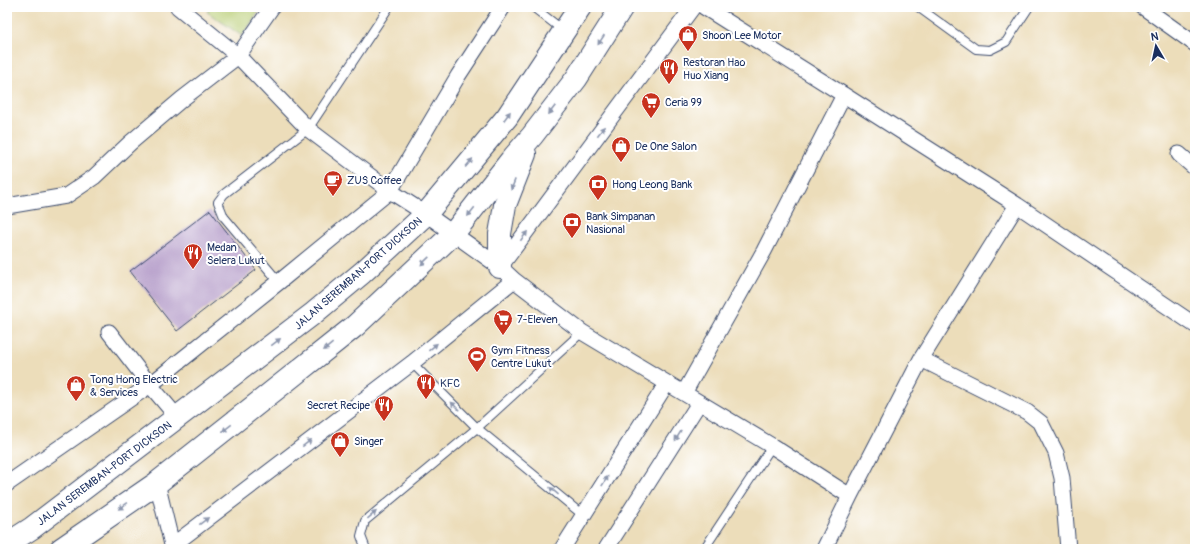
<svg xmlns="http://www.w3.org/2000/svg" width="1202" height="556" font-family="Pangolin,sans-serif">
<rect width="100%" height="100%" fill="#fff"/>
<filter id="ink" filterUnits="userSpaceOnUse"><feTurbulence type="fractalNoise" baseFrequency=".025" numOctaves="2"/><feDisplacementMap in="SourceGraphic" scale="8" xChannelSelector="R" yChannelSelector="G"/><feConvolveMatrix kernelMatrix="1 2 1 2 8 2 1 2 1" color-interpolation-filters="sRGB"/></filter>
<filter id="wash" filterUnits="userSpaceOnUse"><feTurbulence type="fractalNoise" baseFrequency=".012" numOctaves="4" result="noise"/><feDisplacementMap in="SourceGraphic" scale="16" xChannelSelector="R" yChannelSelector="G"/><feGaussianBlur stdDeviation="0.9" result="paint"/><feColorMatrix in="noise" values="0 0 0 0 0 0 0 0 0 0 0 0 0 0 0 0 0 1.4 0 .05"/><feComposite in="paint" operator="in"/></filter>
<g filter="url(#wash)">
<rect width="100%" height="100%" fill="#ecddba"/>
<path fill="#b5ca6e" stroke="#687c66" d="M210,7H262L242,36L207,12Z"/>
<g id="blocks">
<path fill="#bba5ce" d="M210,210L256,270L177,331L130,271Z"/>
</g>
</g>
<g filter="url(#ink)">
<use href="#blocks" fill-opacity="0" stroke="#3a496c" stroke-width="1"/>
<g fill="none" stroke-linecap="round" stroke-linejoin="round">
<g stroke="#3a496c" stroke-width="10">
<path id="service" d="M533,7L564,31
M918,7L976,49L990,50L1006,42L1029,7
M279,282L224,217L218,202L224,194L308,129L389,7
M412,363L477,428L584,516
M366,549L361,536L365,521L477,428L582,332
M704,549L772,446"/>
</g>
<g stroke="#3a496c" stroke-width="17">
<path id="minor" d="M178,7L238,56L308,129L390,191L426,214L500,267L514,280L582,332L772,446L850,496
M704,7L844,95L1017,205L1195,325
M1143,7L1195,44
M1179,154L1195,168
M7,206L66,196L94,177L130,143L182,99L238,56L272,7
M500,267L693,7
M921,359L1027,412L1041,423L1056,453L1062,478L1068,549
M684,393L764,251L844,95
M177,417L150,385L279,282L390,191L458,76L503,7
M157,483L173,549
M7,484L150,385L109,332
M173,545L412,363L514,280
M562,549L667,383
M606,549L699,403
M824,549L850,496L921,359L1017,205"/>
</g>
<g stroke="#3a496c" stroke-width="24">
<path id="trunk" d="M500,267V234L505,205L525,154
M7,544L32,528L314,313L362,273L426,214L507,117L580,7
M61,549L157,483L291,377L355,326L453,234L512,159L532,136L576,79L622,7"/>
</g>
<use href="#service" stroke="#fff" stroke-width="8"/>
<use href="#minor" stroke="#fff" stroke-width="15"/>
<use href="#trunk" stroke="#fff" stroke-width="22"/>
</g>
<defs><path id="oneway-solid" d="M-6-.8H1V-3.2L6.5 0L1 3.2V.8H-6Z"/></defs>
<g fill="#8d97ae">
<use href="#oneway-solid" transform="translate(601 40) rotate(123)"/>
<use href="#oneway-solid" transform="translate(552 110) rotate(127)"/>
<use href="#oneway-solid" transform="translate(507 116) rotate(-54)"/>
<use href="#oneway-solid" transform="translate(601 131) rotate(-53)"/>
<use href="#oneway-solid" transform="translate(469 163) rotate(-50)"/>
<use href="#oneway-solid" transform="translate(513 185) rotate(111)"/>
<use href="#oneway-solid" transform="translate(471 212) rotate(128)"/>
<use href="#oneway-solid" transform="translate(524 236) rotate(-53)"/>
<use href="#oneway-solid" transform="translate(425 261) rotate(136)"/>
<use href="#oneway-solid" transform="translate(276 342) rotate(-37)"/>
<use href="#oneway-solid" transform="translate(328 347) rotate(141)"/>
<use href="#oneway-solid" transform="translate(433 347) rotate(-40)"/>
<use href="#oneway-solid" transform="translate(455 406) rotate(-135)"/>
<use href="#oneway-solid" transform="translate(227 428) rotate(142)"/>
<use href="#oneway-solid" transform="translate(678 436) rotate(122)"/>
<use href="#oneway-solid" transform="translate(307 443) rotate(-37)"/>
<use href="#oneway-solid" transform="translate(605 481) rotate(-58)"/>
<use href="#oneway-solid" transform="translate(554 491) rotate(-140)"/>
<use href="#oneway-solid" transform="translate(123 506) rotate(145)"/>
<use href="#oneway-solid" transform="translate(372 515) rotate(-40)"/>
<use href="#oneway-solid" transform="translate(204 521) rotate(-37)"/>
</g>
</g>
<defs>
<g id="shop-pin" transform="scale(1)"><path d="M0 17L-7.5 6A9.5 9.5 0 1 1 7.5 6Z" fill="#c8321e" stroke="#fff"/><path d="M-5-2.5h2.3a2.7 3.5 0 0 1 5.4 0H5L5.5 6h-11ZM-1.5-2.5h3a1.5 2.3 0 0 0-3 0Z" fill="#fff"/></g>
<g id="restaurant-pin" transform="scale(1)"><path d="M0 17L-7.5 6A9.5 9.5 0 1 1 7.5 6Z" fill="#c8321e" stroke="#fff"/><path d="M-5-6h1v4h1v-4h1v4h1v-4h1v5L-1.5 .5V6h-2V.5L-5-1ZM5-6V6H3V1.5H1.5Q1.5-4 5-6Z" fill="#fff"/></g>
<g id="supermarket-pin" transform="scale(1)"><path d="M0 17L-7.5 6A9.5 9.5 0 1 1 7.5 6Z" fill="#c8321e" stroke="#fff"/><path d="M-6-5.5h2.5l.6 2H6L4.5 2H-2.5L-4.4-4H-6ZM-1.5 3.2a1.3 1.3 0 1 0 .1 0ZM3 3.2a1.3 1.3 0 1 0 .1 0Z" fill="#fff"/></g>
<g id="cafe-pin" transform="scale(1)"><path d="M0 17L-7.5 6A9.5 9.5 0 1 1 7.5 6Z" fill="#c8321e" stroke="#fff"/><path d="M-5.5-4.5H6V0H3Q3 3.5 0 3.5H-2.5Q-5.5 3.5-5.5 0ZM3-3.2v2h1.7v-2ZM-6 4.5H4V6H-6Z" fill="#fff"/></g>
<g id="bank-pin" transform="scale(1)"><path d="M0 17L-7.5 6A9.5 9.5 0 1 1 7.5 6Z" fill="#c8321e" stroke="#fff"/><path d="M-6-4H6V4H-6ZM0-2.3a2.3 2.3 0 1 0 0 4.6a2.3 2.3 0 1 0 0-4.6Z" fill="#fff"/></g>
<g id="stadium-pin" transform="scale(1)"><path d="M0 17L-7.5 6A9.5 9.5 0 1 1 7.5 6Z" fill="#c8321e" stroke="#fff"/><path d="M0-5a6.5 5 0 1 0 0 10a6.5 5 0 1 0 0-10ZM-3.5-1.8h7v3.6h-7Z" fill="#fff"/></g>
</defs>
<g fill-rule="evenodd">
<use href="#shop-pin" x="688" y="35"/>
<use href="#restaurant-pin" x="669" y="68"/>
<use href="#supermarket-pin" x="651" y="102"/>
<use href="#shop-pin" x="621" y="146"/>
<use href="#cafe-pin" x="333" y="180"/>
<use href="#bank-pin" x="598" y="184"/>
<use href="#bank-pin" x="572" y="222"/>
<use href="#restaurant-pin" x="193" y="253"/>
<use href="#supermarket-pin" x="503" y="319"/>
<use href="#stadium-pin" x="477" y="356"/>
<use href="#restaurant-pin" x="426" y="383"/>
<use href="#shop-pin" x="76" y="385"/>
<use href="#restaurant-pin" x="384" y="405"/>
<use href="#shop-pin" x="340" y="441"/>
</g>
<g text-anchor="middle" stroke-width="4" stroke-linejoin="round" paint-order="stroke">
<g font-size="11" fill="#1b2f5e" stroke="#fff" text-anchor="start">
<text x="702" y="39">Shoon Lee Motor</text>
<text x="683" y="66">Restoran Hao<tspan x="683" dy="13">Huo Xiang</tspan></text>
<text x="665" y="106">Ceria 99</text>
<text x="635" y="150">De One Salon</text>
<text x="347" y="184">ZUS Coffee</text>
<text x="612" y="188">Hong Leong Bank</text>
<text x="586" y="220">Bank Simpanan<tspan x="586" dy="13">Nasional</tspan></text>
<text x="207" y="251">Medan<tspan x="207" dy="13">Selera Lukut</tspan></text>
<text x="517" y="323">7-Eleven</text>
<text x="491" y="354">Gym Fitness<tspan x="491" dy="13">Centre Lukut</tspan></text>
<text x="90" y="383">Tong Hong Electric<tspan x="90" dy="13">&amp; Services</tspan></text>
<text x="440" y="387">KFC</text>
<text x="370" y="409" text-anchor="end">Secret Recipe</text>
<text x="354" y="445">Singer</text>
</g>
<g font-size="11" fill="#1b2f5e" stroke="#fff">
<text transform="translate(358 273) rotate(-41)" y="4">JALAN SEREMBAN-PORT DICKSON</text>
<text transform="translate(104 473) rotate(-37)" y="4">JALAN SEREMBAN-PORT DICKSON</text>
</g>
</g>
<rect width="1202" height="556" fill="none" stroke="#fff" stroke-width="24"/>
<g transform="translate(1156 46) rotate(351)" stroke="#ffffff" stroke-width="3" paint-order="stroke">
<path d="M0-3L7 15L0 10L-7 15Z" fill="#1b2f5e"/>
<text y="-6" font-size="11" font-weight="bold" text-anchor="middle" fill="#1b2f5e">N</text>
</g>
</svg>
